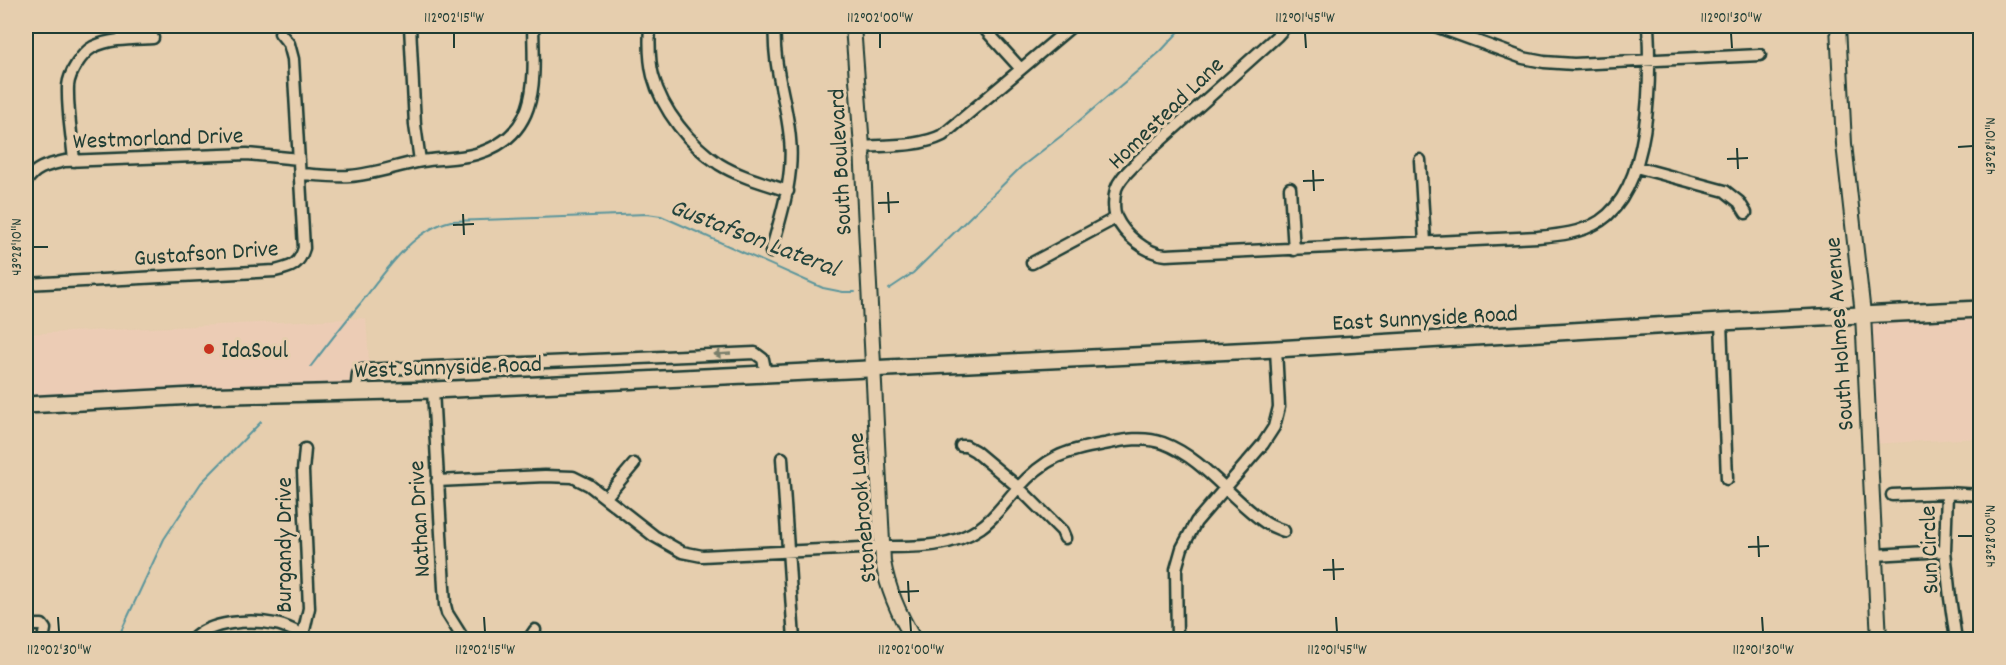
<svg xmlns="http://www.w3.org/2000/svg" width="2006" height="665" font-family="Dekko,sans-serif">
<rect width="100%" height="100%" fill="#e6ceae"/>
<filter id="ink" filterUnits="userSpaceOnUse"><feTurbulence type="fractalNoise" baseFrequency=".0167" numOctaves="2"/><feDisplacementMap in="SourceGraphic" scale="12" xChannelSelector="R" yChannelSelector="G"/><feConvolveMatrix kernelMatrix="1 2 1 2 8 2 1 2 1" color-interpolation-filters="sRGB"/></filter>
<g filter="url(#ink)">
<path fill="#ecccb5" d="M1980,309V438L1869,444L1863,314Z
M366,318L371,392L29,405L26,334Z"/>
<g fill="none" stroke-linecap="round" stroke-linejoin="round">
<path stroke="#5c969c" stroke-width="2" d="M889,289L913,273L1021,167L1065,133L1161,51L1184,26
M311,366C327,345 343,324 360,304C384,274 411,230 451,221L647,214L661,216L823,288L843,292H855
M117,640L164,539L201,483L261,422"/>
<g stroke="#1f3d34" stroke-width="15">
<path id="street" d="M410,26L415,125L420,161
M650,26C649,42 649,60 653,76C662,110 690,145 719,164C740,177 765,183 788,191
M982,26L1020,68
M1286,26L1277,36L1139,160C1131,169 1120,177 1116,189C1114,197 1113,210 1116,217C1124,235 1147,254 1166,255L1538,237C1560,235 1581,233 1600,221C1651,187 1651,80 1648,26
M1435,26L1523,58L1544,62L1574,64L1760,55
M862,147C889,145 919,147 943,135L1072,26
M1420,160L1425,242
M74,161C72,136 67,110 68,86C69,73 82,53 93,47C111,38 134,39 153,38
M1636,167L1725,191L1739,202L1746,213
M300,174C317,175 334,177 350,176C375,174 398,165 422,161C439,158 459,159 476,154C541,135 534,79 533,26
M26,182C35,167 48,165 65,161L247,154L299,159
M1290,188L1294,250
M771,252C781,215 794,179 790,139C787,101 772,65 775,26
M1032,263L1116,218
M26,284L275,271C292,267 299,265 304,248L293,59L289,44L280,33
M1721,322L1727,479
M433,390L445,605L447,613L464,640
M356,393L358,374L362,370L755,353L763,359L766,374
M961,446H966L975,451L1018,487L1062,531L1065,538
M782,458L794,640
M437,481L545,476L573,477L589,485L654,536L682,552L702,556L882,547C914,547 952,548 980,528C995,518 1005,502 1017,489C1046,457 1064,451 1104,444C1124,440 1143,436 1163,443C1203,458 1229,497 1263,521C1269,526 1277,528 1284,531
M1947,493L1945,551L1950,598L1956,640
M1892,495L1947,493L1980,495
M606,497L634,464
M1875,555L1945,551
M26,625H42L45,629L43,640
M192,640C210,621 251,619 275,624C284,625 294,631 302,634
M302,640L309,608L303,471L305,449
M528,640L535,630
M1177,640L1176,569L1182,548L1196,522L1263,444L1274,427L1279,407L1276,349"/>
</g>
<g stroke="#1f3d34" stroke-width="18">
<path id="secondary" d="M853,26L862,147L883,562C888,591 899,615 914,640
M1838,26L1844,144L1863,314L1879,640"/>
</g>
<g stroke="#1f3d34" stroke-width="20">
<path id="primary" d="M26,405L194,396L433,390L766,374L1276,349L1721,322L1980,309"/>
</g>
<use href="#street" stroke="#e6ceae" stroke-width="10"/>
<use href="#secondary" stroke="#e6ceae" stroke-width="14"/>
<use href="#primary" stroke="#e6ceae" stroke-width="15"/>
</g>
<defs><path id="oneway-solid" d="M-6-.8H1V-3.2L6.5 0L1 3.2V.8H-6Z" transform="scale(1.5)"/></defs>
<use fill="#797e6b" href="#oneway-solid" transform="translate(722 354) rotate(177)"/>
</g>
<path fill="none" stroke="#1f3d34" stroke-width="2" d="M454,33V48M880,33V48M1305,33L1306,48M1731,33L1732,48M1958,147L1973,146M1737,148L1738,169M1727,159L1748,158M1313,170L1314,191M1303,181L1324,180M888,192L889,213M878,203L899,202M463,214L464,235M453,225L474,224M33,247H48M1758,536L1759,557M1958,536H1973M1748,547L1769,546M1333,559L1334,580M1323,570L1344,569M908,581L909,602M898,592L919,591M58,617L59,632M484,617L485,632M910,617L911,632M1336,617L1337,632M1762,617L1763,632"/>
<circle fill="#c8321e" stroke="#e6ceae" stroke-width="2" cx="209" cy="349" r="6"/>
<g text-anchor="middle" stroke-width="6" stroke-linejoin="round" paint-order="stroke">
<g font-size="24" fill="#1f3d34" stroke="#e6ceae">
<text transform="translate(1165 112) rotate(-44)" y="8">Homestead Lane</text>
<text transform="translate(158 137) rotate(-2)" y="8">Westmorland Drive</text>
<text transform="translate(839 162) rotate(-93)" y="8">South Boulevard</text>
<text transform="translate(206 252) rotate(-4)" y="8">Gustafson Drive</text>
<text transform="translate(1425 317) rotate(-3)" y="8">East Sunnyside Road</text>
<text transform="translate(1838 334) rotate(-94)" y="8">South Holmes Avenue</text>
<text transform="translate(448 366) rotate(-2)" y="8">West Sunnyside Road</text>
<text transform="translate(861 508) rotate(-95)" y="8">Stonebrook Lane</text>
<text transform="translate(418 519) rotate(-93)" y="8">Nathan Drive</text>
<text transform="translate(283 545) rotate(-90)" y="8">Burgandy Drive</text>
<text transform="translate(1928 550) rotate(-92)" y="8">Sun Circle</text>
</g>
<g font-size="24" fill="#1f3d34" stroke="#e6ceae" text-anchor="start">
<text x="221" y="357">IdaSoul</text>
</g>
<g font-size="26" font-style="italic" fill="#24443d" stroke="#e6ceae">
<text transform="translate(755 236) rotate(21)" y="9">Gustafson Lateral</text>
</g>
</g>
<rect width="2006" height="665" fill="none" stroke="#e6ceae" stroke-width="66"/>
<rect x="33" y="33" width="1940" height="599" fill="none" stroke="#1f3d34" stroke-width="2"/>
<g font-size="15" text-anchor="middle" fill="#1f3d34">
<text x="454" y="22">112°02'15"W</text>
<text x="880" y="22">112°02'00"W</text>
<text x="1305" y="22">112°01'45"W</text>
<text x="1731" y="22">112°01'30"W</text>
<text transform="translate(1990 146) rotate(-90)" y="5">43°28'10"N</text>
<text transform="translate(16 247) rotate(-90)" y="5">43°28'10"N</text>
<text transform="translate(1990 536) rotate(-90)" y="5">43°28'00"N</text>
<text x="59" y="654">112°02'30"W</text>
<text x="485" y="654">112°02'15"W</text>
<text x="911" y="654">112°02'00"W</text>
<text x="1337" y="654">112°01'45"W</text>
<text x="1763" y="654">112°01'30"W</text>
</g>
</svg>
